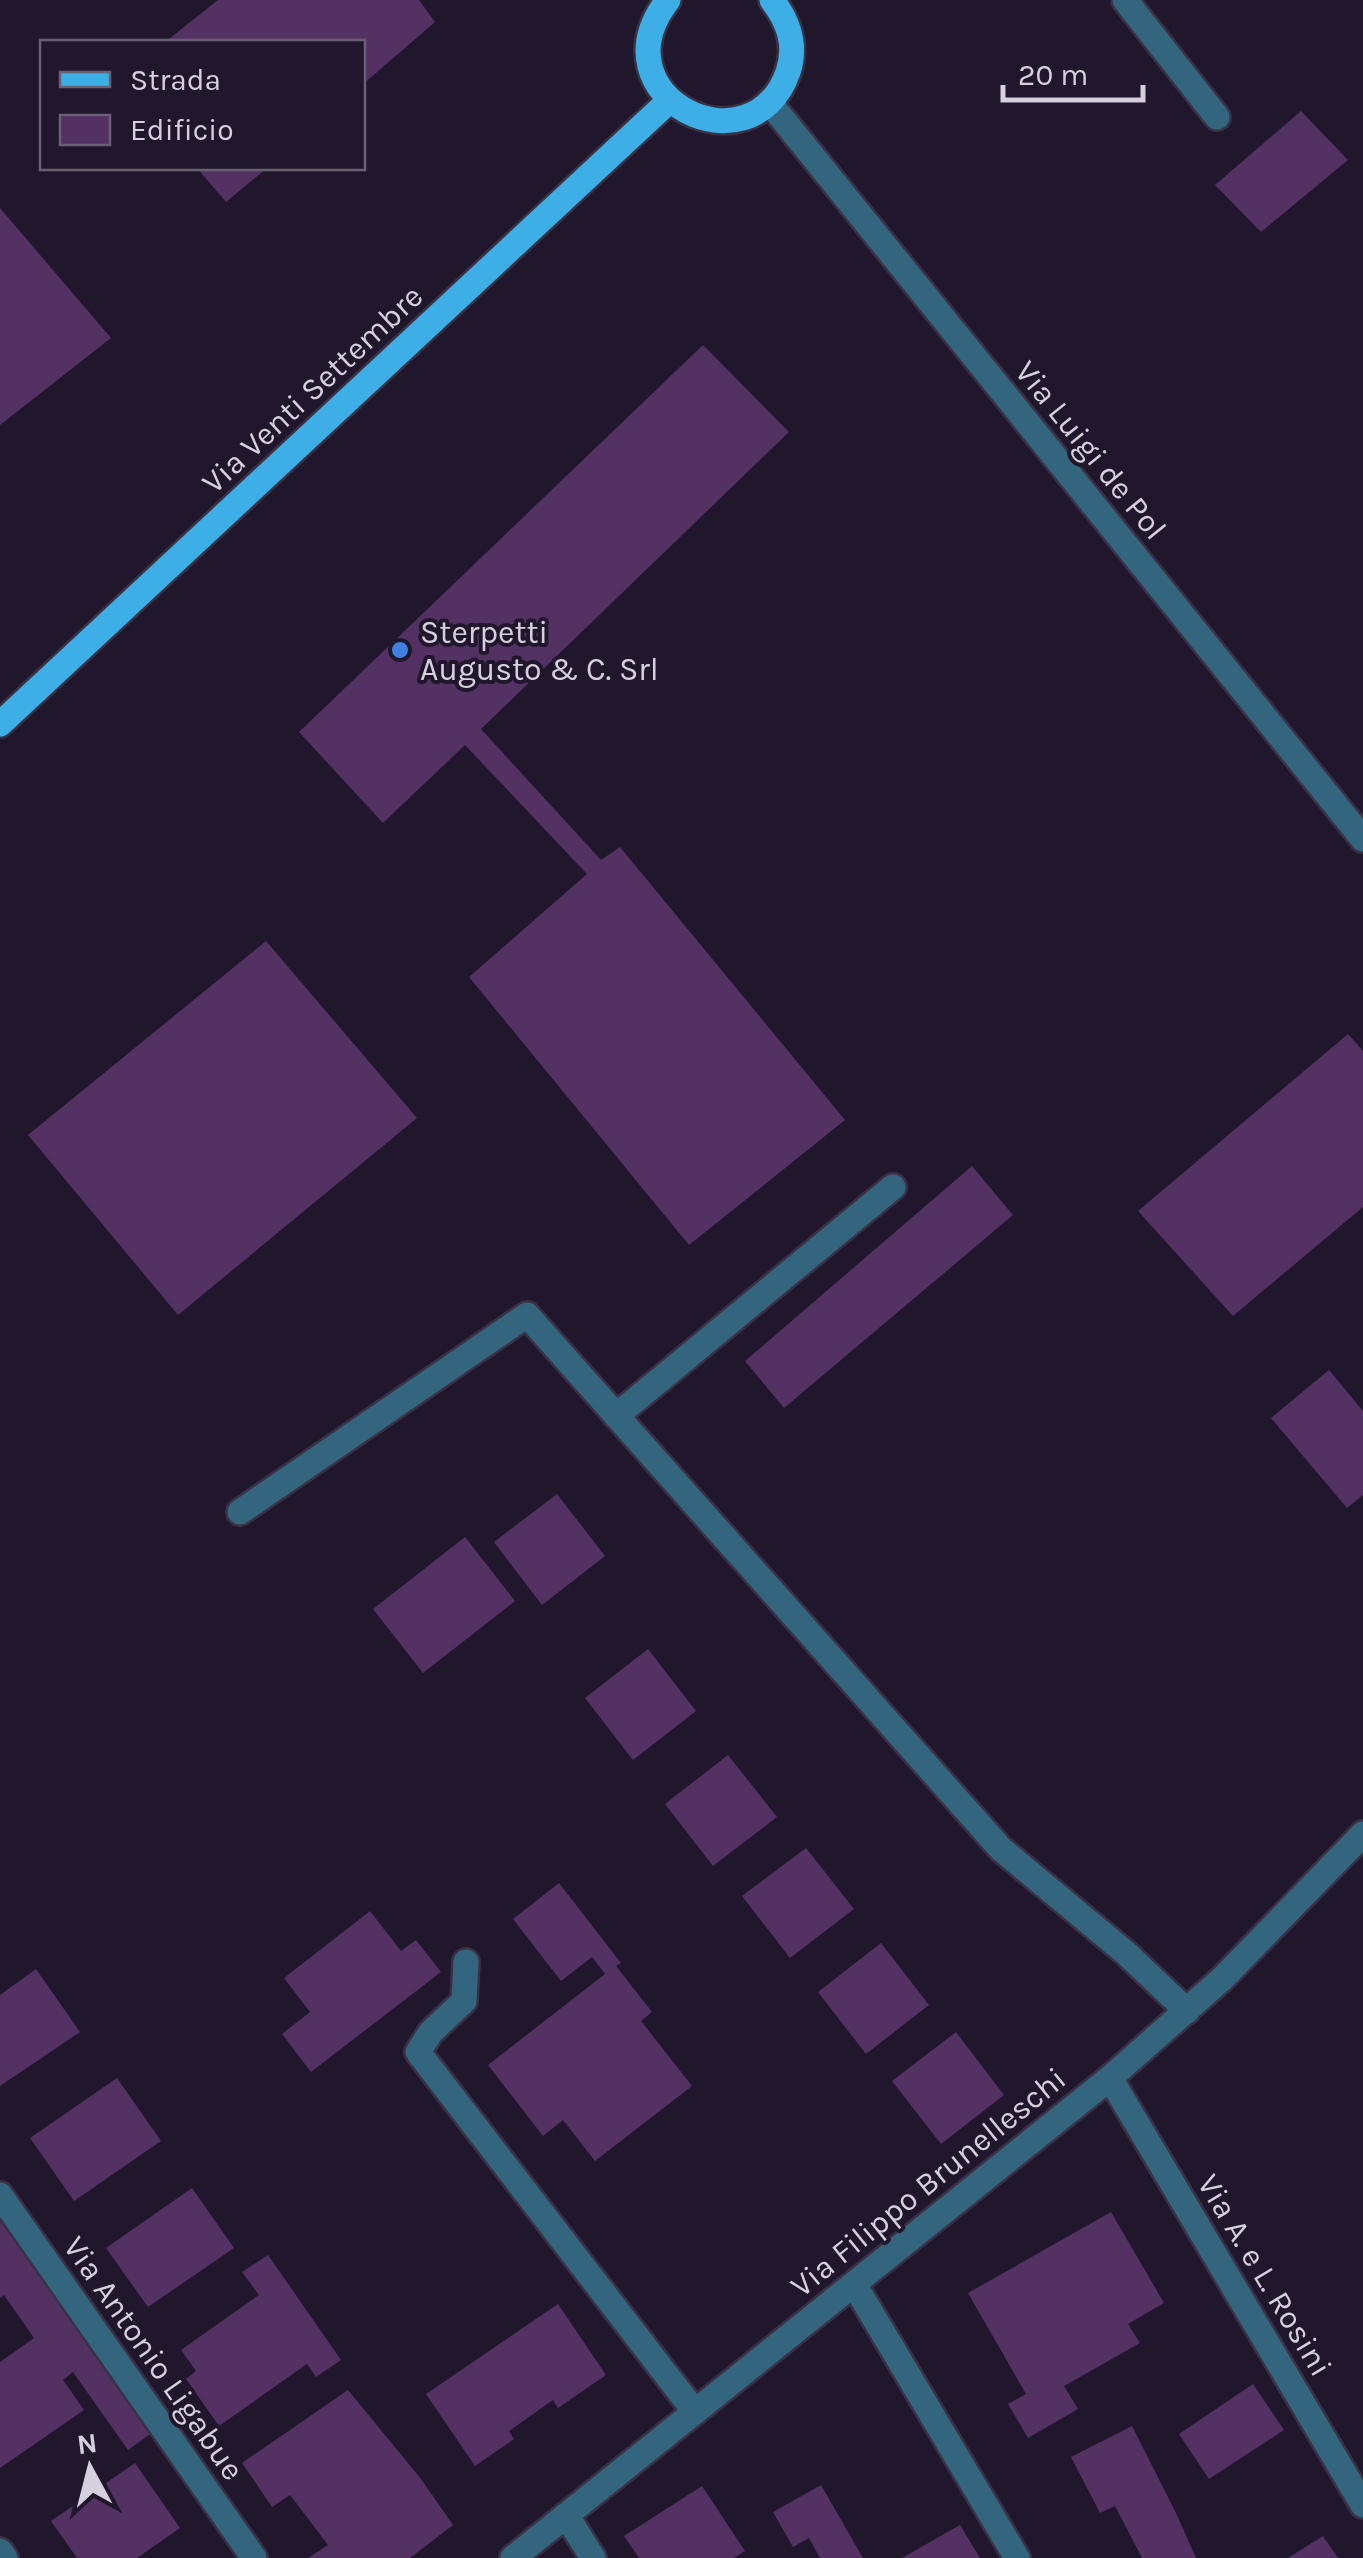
<svg xmlns="http://www.w3.org/2000/svg" width="1363" height="2558" font-family="Karla,sans-serif">
<rect width="100%" height="100%" fill="#21172c"/>
<path fill="#533163" d="M218,0H419L435,22L362,85V42H165Z
M1301,111L1348,160L1261,232L1215,185Z
M197,168H267L226,202Z
M0,208L111,338L0,425Z
M703,345L789,432L481,729L601,860L620,847L845,1120L689,1245L469,977L587,874L465,745L383,823L299,732Z
M266,941L417,1118L178,1315L28,1135Z
M1348,1034L1363,1051V1207L1233,1316L1138,1211Z
M972,1166L1013,1215L784,1408L745,1361Z
M1329,1370L1363,1411V1495L1347,1508L1271,1418Z
M557,1494L605,1556L542,1605L494,1542Z
M465,1537L515,1601L423,1673L373,1609Z
M648,1649L696,1711L633,1760L585,1698Z
M728,1755L777,1817L713,1866L665,1804Z
M806,1848L854,1909L790,1958L742,1896Z
M559,1883L621,1963L616,1966L652,2012L641,2021L692,2086L595,2161L563,2120L543,2136L488,2065L605,1974L592,1957L561,1981L513,1919Z
M370,1911L401,1951L416,1940L441,1972L311,2072L282,2034L310,2012L284,1978Z
M881,1943L929,2005L866,2054L818,1992Z
M36,1969L80,2032L0,2086V1995Z
M956,2032L1004,2095L941,2144L892,2081Z
M117,2078L161,2141L74,2201L30,2138Z
M192,2188L234,2248L148,2307L106,2248Z
M1111,2212L1164,2303L1128,2324L1140,2343L1064,2386L1078,2409L1028,2438L1008,2404L1026,2394L968,2293Z
M0,2221L153,2432L128,2450L73,2372L63,2380L84,2410L0,2468V2362L34,2338L4,2295L0,2298Z
M268,2255L341,2360L316,2377L307,2364L219,2426L186,2379L196,2371L181,2350L259,2295L242,2272Z
M558,2304L606,2375L558,2408L553,2400L509,2431L514,2439L475,2466L426,2394Z
M1253,2384L1284,2430L1209,2479L1179,2434Z
M348,2390L421,2479L453,2525L410,2558H308L328,2545L290,2495L272,2507L242,2463Z
M1132,2426L1176,2513L1196,2558H1142L1115,2506L1100,2513L1071,2457Z
M135,2463L180,2528L137,2558H77L51,2521Z
M821,2485L863,2558H820L809,2538L793,2547L773,2512Z
M702,2486L745,2551L734,2558H639L624,2536Z
M960,2525L980,2558H902Z
M1323,2536L1338,2558H1288Z"/>
<g fill="none" stroke-linecap="round" stroke-linejoin="round">
<g stroke="#3a3145" stroke-width="30">
<path id="minor" d="M1125,0L1217,117
M769,102L1363,839
M616,1416L893,1187
M240,1512L527,1315L1001,1849L1127,1954L1187,2011
M466,1962L464,2001L431,2032L418,2052L695,2412
M1110,2078L1363,2505
M0,2195L254,2558
M854,2284L1017,2558
M566,2515L593,2558
M0,2551L5,2558
M513,2558L1110,2078L1223,1978L1363,1834"/>
</g>
<g stroke="#3a3145" stroke-width="30">
<path id="major" d="M668,0C593,97 752,175 788,72C797,45 789,22 772,0
M0,724L669,101"/>
</g>
<use href="#minor" stroke="#34657f" stroke-width="25"/>
<use href="#major" stroke="#3daee6" stroke-width="25"/>
</g>
<circle fill="#3f7fe0" stroke="#21172c" stroke-width="4" cx="400" cy="650" r="10"/>
<g text-anchor="middle" stroke-width="8" stroke-linejoin="round" paint-order="stroke">
<g font-size="32" fill="#d6d0de" stroke="#21172c">
<text transform="translate(312 389) rotate(-43)" y="11">Via Venti Settembre</text>
<text transform="translate(1091 450) rotate(51)" y="11">Via Luigi de Pol</text>
<text transform="translate(928 2182) rotate(-39)" y="11">Via Filippo Brunelleschi</text>
<text transform="translate(1265 2275) rotate(59)" y="11">Via A. e L. Rosini</text>
<text transform="translate(154 2358) rotate(55)" y="11">Via Antonio Ligabue</text>
</g>
<g font-size="32" fill="#d6d0de" stroke="#21172c" text-anchor="start">
<text x="420" y="643">Sterpetti<tspan x="420" dy="37">Augusto &amp; C. Srl</tspan></text>
</g>
</g>
<rect x="40" y="40" width="325" height="130" fill="#21172c" stroke="#696173" stroke-width="2.5"/>
<rect x="60" y="72" width="50" height="15" fill="#3daee6" stroke="#696173" stroke-width="2.5"/>
<text x="130" y="90" font-size="30" fill="#d6d0de">Strada</text>
<rect x="60" y="115" width="50" height="30" fill="#533163" stroke="#696173" stroke-width="2.5"/>
<text x="130" y="140" font-size="30" fill="#d6d0de">Edificio</text>
<g transform="translate(90 2468) rotate(353)" stroke="#21172c" stroke-width="8" paint-order="stroke">
<path d="M0-8L18 38L0 25L-18 38Z" fill="#d6d0de"/>
<text y="-15" font-size="28" font-weight="bold" text-anchor="middle" fill="#d6d0de">N</text>
</g>
<path d="M1003 85v15h140v-15" fill="none" stroke="#d6d0de" stroke-width="5"/>
<text x="1018" y="85" font-size="30" fill="#d6d0de" stroke="#21172c" stroke-width="8" paint-order="stroke">20 m</text>
</svg>
